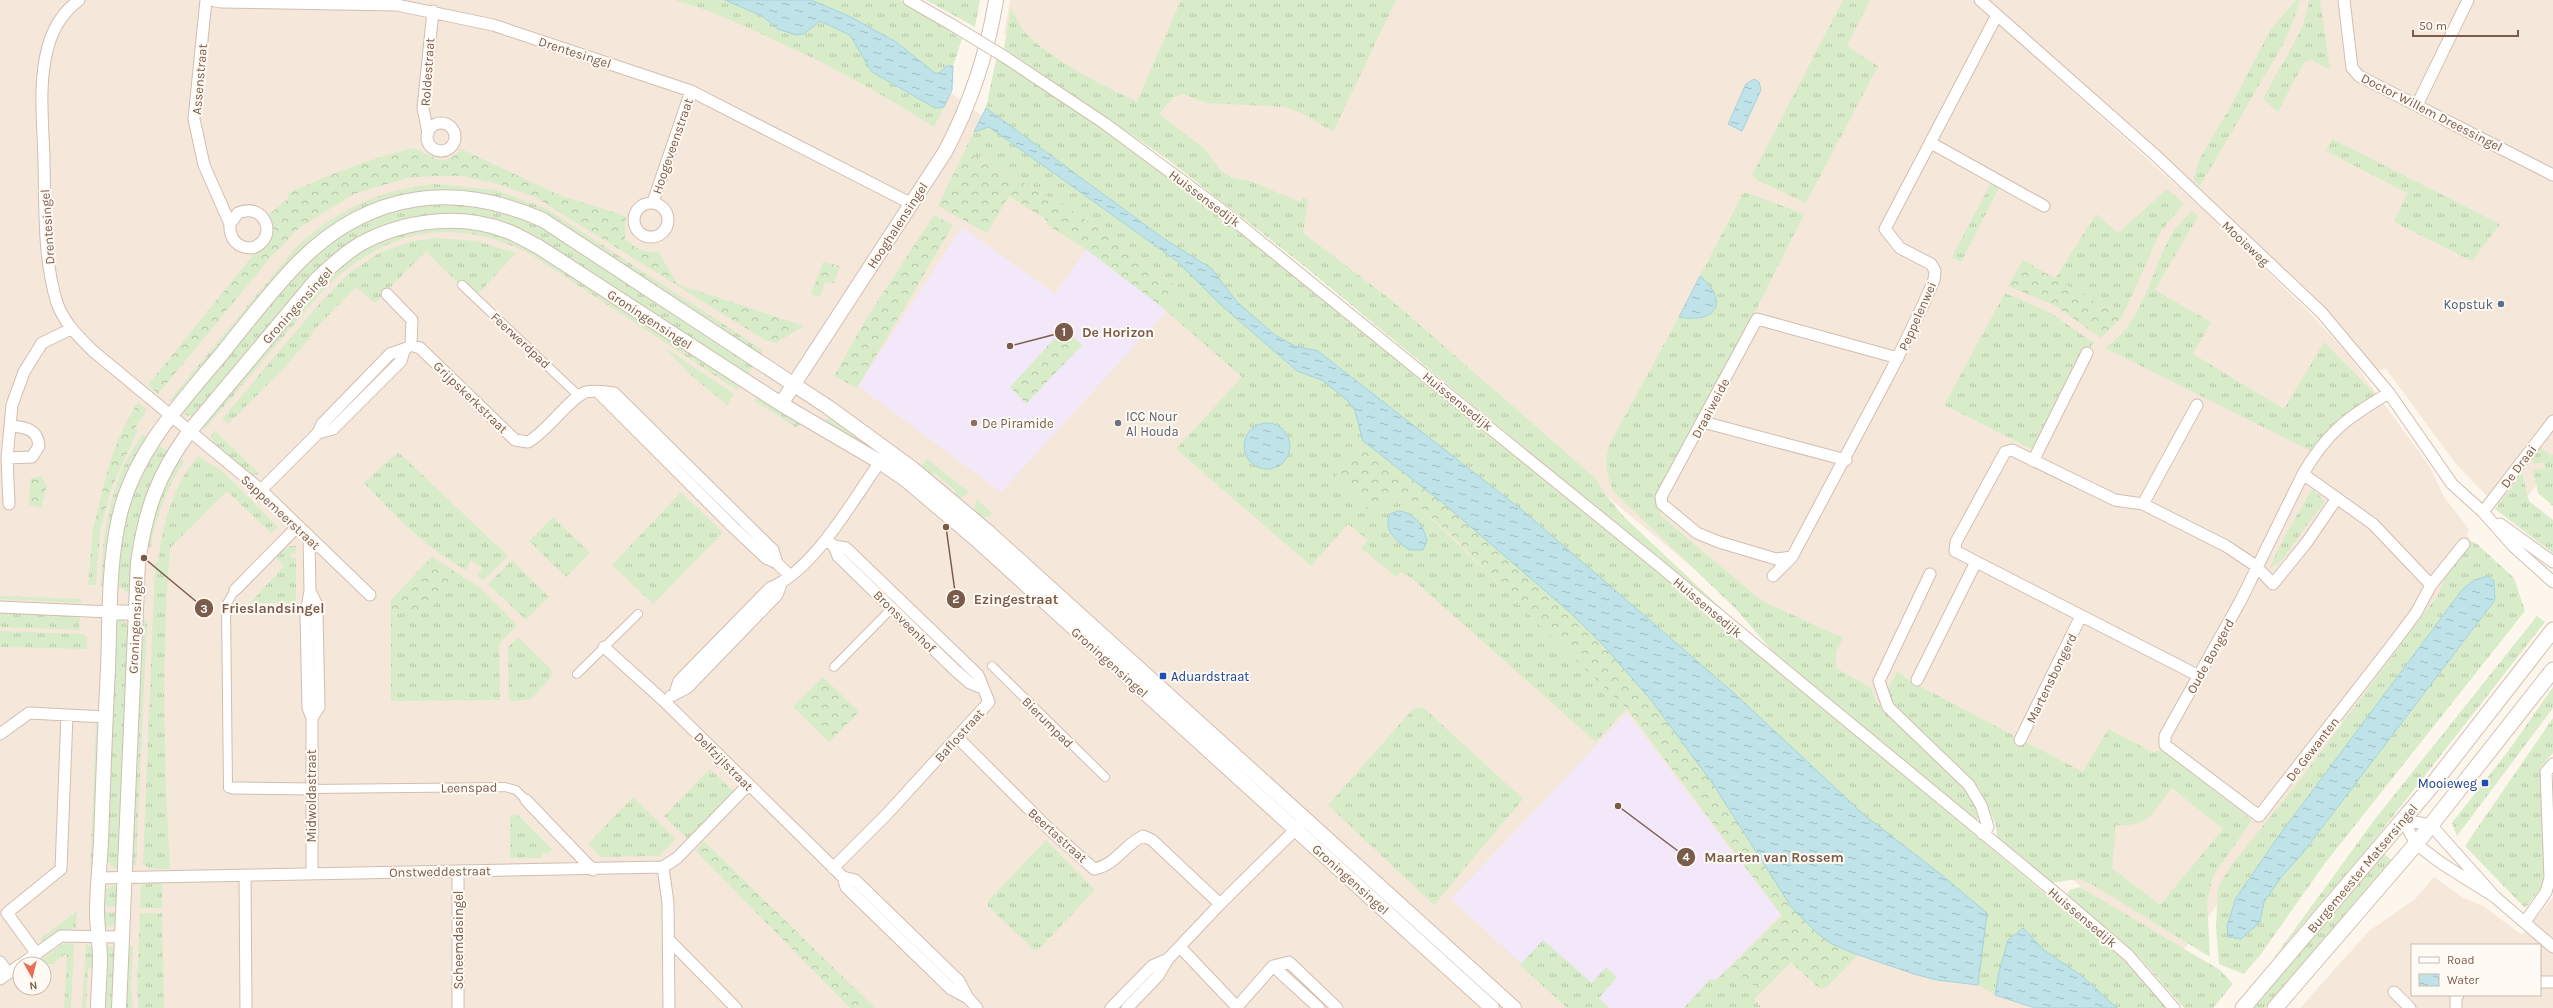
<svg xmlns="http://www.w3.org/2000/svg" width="2553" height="1008" font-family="Karla,sans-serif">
<defs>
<pattern id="grass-tufts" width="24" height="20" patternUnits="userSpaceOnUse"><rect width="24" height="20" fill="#d8ecc9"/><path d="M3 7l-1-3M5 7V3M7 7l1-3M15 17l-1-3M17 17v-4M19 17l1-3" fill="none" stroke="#b4c2a5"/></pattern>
<pattern id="forest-crowns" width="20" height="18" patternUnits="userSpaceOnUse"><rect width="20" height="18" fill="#d8ecc9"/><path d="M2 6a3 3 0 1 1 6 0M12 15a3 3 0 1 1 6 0" fill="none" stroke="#b4c2a5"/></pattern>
<pattern id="water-ripples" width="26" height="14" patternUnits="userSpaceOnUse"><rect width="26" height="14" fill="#bfe3e8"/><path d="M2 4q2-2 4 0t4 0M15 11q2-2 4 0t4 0" fill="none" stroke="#a0bbbe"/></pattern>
</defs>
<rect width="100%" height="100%" fill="#fdf6ec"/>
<path fill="#f5e8da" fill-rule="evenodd" d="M0,0H777L868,33L1061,173L2143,1008H0ZM20,964H44V988H20Z
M1010,0H1972L2207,213L2309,312L2347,353L2430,467L2444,497L2469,529L2467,533L2470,541L2479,557L2172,965L2161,952L1877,721L1465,378L1047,59L1004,34Z
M1989,0H2553V464L2513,515L2487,496L2456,464L2386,369L2376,370L2064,66Z
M2434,877L2462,897L2483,906L2522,935L2553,897V1008H2300L2369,931L2415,899ZM2412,945H2540V995H2412Z"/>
<path fill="#f3e8fa" d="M962,227L1055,294L1091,243L1172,305L1001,492L858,386Z
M1627,713L1780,914L1689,1008H1570L1451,899Z"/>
<path fill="url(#grass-tufts)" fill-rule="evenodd" d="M674,0H725L762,16L778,29L804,34L820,21L850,35L872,72L935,108L944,107L934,127C881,93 828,64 770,38C738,23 708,9 674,0Z
M811,0H900L962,39L953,66H946L940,73H935L896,42L849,16Z
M926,0H980L975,27Z
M1181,0H1396L1333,132L1304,114L1285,107L1207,103L1183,94L1173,98L1159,114L1205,149L1221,171L1233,178L1250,181L1300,202L1303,197L1308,200L1303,233L1390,299L1596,479L1605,494L1624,517L1739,625L1298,261L1167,159L1004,48L1011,8C1016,16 1019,26 1025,32C1050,60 1103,85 1137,102Z
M1843,0H1870L1847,46L1878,66L1806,203L1757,180L1752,175Z
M2296,0H2300L2292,25L2282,46L2200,186L2193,180L2200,158L2233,102L2271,29Z
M2310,0H2320L2330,70L2311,60L2304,62L2278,112L2263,99L2302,28Z
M997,55L1031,76L1225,215L1667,578L2048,896L2135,967L2171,1008H2117L2082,976L2044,950L2023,928L1999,972L1995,995L1978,985L1986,913L1943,876L1863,814L1734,693L1522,510L1318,351L1295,346L1275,335L1237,302L1212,269L1163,238L986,108Z
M984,127H989L1177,261L1220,304L1297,371L1322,380L1348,401L1355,411L1363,441L1335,477L1385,498L1397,496L1413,501L1627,708L1596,742L1410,577L1401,572L1396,577L1361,548L1368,540L1348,524L1311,566L1176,449L1242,377L1163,308L1179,289L1129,248L1063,205L965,150L974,132ZM1266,423C1290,430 1300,452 1277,467L1249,461C1239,444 1247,426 1266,423Z
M2332,139L2500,224L2472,261L2394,222L2407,193L2326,151Z
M1991,183L1999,188L1961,262L1952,257Z
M435,184L496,190L547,209L763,350L761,355L521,205L502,198L451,191L342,221L175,401H169L296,247C339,209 378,190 435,184Z
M2167,189L2184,204L2161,231L2122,317L2055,279L2096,214L2118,233Z
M1743,193H1748L1804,214L1659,503L1661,516L1762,601L1843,638L1836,652V668L1871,688L1877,703C1902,725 1976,787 1978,818L1976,821L1780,660L1736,609L1613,491C1607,474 1604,463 1609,445L1679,317L1699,319L1711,287L1700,276Z
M455,201L535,221L755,363L746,377L482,220L359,240L194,417L185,415L184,410L302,264L344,231L394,208Z
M2192,211L2198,216L2155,290L2211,322L2193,354L2284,409L2324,342L2376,395L2313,452L2105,348C2145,322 2150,270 2173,232C2178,224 2186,218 2192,211Z
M427,227H473L518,241L741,384L737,390L530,254C451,215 387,229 324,289L204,430V425L335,269L379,240Z
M434,238L477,241L516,253L476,296L461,286L426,251L375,303L356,287L311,333L312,335L285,367L228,424L222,419L313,311L348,274L379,253L413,241Z
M2005,293L2049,312L2094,343L2085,353L2038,447L2032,449L1944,405Z
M664,347L734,394L727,405L692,376Z
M756,395L802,424L795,427L755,401Z
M830,415L872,445L873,454L823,425Z
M214,430L260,474L253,475L213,442L211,437Z
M143,434L149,439L145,444L108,587L101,586C102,534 110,477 143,434Z
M158,444L169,452L132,592L127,593L122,588L116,587L121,532L135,486Z
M2541,448L2551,455L2553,454V506L2538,493L2533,470L2545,468L2544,462L2533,464L2532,459Z
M398,452L508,556L484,580L477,576L482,568L471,560L466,570C422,545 399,519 364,483Z
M199,456L224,473L278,527L271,533L227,491L170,548C161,655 164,762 170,869H150L143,864L155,563H158C161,529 174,480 199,456Z
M178,457L184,461C168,487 155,516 151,547H144L153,510Z
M927,459L970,493L960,498L956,495L954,489L934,473L927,474L921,467Z
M2522,473L2529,501L2553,520V553L2495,509Z
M2312,489L2325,501L2280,562L2269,569L2284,537Z
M681,492L723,533L653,604L612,565Z
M977,499L994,515L983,518L974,510Z
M553,517L590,553L566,577L529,541Z
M93,529L100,530L96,585H88Z
M2469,540L2477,544L2514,578L2525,611L2326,862L2261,954L2244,974L2219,964L2216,927L2218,887L2230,867L2303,776L2438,595L2447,572ZM2488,576L2494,581L2495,600L2302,854L2282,876L2264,902L2261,910L2233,939L2228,937L2236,898L2278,837L2462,590L2474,580Z
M288,546H296V553H291V558H296V603H250L284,566L276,557Z
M432,557L479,587L517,625L499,644L500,700L391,701V600Z
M512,560L549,597L526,620L488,584Z
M0,596L82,599L81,603L0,599Z
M0,612L80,616L79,630L0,627Z
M2537,616L2545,622L2372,843L2273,959L2375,819Z
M117,620L124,621L131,629L120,868C114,870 110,864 106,860Z
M140,621H147L136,867L132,863Z
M0,631L83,634L87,637V649L0,647Z
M518,637L551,669L552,676L531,699L509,701L508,647Z
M1897,671L1910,681L2083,772L2108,729L2152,752L2162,750L2252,820L2213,876L2207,900L2210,957L2093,885L2078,879L2049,883L1998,840L1995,823L1979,788L1895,707L1888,690ZM2172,788L2223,829L2160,905L2112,868L2116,825C2149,828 2153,811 2172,788Z
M2553,687V708L2457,836L2452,823L2509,750Z
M1418,707L1425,709L1523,799L1434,905L1328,805L1413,709Z
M2553,718V753L2540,768L2544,875L2542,886L2527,906L2524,907L2465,846Z
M96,724L100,726L96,869H90Z
M710,769L733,791L688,839L664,816Z
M633,797L676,839L659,856L601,857L588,844Z
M517,814L552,849L549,853H542V858H510V815Z
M1046,840L1095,890L1038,950H1034L988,906V901Z
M2384,854L2392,860L2265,1008H2253Z
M162,882V908H140L141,885Z
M119,883L118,907L103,906L106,889Z
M2080,887L2220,970L2233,984L2213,1008H2184L2139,957L2067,897L2069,890Z
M77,911L76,928L56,932L42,942L40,939Z
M103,912H117L116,924L103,928Z
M140,913H162L164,1008H138L137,985Z
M1543,940L1592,983L1606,967L1617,977L1599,998L1609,1008H1567L1520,965Z
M74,943L71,1008H64L67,953L52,964H36L62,944Z
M86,944L94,949L96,965L88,970L86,1008H82Z
M106,944L113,948L117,953L115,1008H102Z
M126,945L133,946L131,987L133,1008H125Z
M1731,966L1761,992L1754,999L1762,1008H1684L1710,979L1716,980Z"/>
<path fill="url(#forest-crowns)" d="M415,148C433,157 444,169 461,149L559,195L626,216L625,239C635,248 646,254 658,251L677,284L804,326L776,343L765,340L535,197L498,184L461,176H435L407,178L354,194L300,227L270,258L158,394L148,385L254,254C272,248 279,231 268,215L289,198L288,193C330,175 369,158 415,148Z
M965,150L1063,205L1129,248L1179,289L1163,308L1087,250L1046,224L1048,221L1009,196L987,233L938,206Z
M934,215L953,225L857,388L834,376L866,319Z
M2023,260L2122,317L2101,338L2054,305L2008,286Z
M823,262L840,266L834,283L825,282L820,297L811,294Z
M1064,328L1082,345L1026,404L1010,387Z
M138,403L146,409V412L135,428L138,430L112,487L100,530L93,529C104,486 112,440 138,403Z
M1363,441C1446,506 1534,571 1606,648C1654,700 1697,759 1735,818C1769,871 1797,932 1858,955L1827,987L1820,989L1791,962L1761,992L1731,966L1782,916L1627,709L1529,615L1454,538L1413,501L1397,496L1386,498L1371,512L1335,477Z
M41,476L47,486L41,508L29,505L30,479Z
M432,557L460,575L428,612L408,616L391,608V600Z
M823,677L859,712L829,742L793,707Z
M704,841L875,1008H850L696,851Z"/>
<path fill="url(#water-ripples)" stroke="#a5d3da" d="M725,0H811L849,16L896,42L935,73H940L946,66H953L952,90L944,107L935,108L872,72L850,35L820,21L804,34L796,35L778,29L762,16Z
M1754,79L1759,82L1761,90L1742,131L1728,124L1746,84Z
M986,108L1163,238L1212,269L1237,302L1275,335L1295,346L1318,351L1522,510L1734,693L1863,814L1943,876L1987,913L1978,985L1937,980L1914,974L1853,953L1832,944L1818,934L1792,908L1713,784L1651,700L1605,647L1572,614L1443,503L1363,441L1355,411L1348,401L1322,380L1297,371L1220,304L1177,261L989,127L974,132Z
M1700,276C1730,302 1716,324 1679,317Z
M1244 446a23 23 0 1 1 46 0a23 23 0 1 1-46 0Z
M1398,511C1414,512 1424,526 1427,541L1423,550H1410C1398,543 1382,530 1390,514Z
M2488,576L2494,581L2495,600L2302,854L2282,876L2264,902L2260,922L2241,939L2228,937L2227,926L2236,898L2278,837L2462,590L2474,580Z
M2023,928L2044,950L2082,976L2117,1008H2035L1995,995L1999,972L2008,940Z"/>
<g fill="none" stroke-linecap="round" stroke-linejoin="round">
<g stroke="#d1beb0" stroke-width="10">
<path id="pedestrian" d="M462,285L579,396
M992,666L1105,777
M834,667L892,608
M577,674L638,614
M232,788H228L226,605L235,590
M311,789L505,787L516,790L526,800"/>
</g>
<g stroke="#d1beb0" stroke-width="13">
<path id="minor" d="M79,0C63,12 53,28 48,47C38,82 43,123 44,159C45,206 43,258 57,303C64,323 79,337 93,351L261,490L370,595
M206,0L194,119L204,165L230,224C229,239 237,248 252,248C280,239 265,201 238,213L230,224
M211,0L221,2L397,5L493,25L691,91L912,204
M909,0L954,26
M1980,0L2153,153L2322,313L2389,393L2452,484L2483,512L2514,547L2553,582
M2344,0L2352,68L2359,76L2553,175
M1005,57L1104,123L1219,208L1645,554L2058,895L2128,955L2174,1008
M2417,105L2468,0
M427 137a14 14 0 1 1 28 0a14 14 0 1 1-28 0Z
M428,133L423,108L433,11
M1931,143L2044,206
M653,202L691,91
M634 220a17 17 0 1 1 34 0a17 17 0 1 1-34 0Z
M387,294L412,320L411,345L420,348L515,440L528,442C547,432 570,397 586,392C594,390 606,392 614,393L773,550L777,563
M1898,358L1757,319L1661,497L1662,504L1697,533L1719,542L1776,559L1792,557L1892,369L1923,305L1934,280L1935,271L1931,264L1900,248L1885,229L1997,15
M598,392L732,526L766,558L777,563L790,576
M1703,422L1846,460
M318,433L322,424L390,354L407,348
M7,458L32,457L39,446C38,429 25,427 10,426
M2033,461L2087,353
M2303,474C2327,432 2348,417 2389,393
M261,490L318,433L333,429L401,361L404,351
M9,504L7,458L12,405L24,372L42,343L71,329
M2143,504L2197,405
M2483,512L2553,421
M2500,524L2553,562
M309,538L310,591L306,614L308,708L312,718V873
M826,540L834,546L846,548L978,675L989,702L888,813L833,868
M834,546L838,556L955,670L970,683L982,688
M1930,574L1879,681L1888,707L1969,785L1981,805L1988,827L1983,834
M1773,576L1792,557
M2431,585L2373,524L2303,474L2241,600L2165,736V745L2259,816L2392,645L2416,613L2431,585L2464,544
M235,590L297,527
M310,591L316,603L317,612L319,707L312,718
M0,607L110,612
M604,647L665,702L843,877L846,887L951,989L968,998
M2199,676L1955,551L1956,542L2005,452L2012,450L2115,500L2143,504L2226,546L2256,566L2273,584L2307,542L2337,498
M1917,680L1976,562
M675,693L679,681L770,588C815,570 856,495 884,456
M671,696L687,688L777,595L781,584
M0,734L29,713L106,717
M957,737L1048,828L1094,869C1116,865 1124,845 1143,836L1152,840L1220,904
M2020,740L2081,616
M232,788L311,789
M526,800L593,870
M663,867L668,903L669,1008
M245,875L246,1008
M843,877L855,880L959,981L968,998L977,1008
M99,878L663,867L677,858L748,785
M2495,897L2431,825L2403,820L2416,844L2441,863L2495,897L2553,947
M2525,922L2546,892L2550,878L2546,772L2553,764
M670,941L736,1008
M1180,947L1237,1007L1273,966L1289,962L1337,1008
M37,954L7,913L61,869L67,715
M0,962L8,973
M22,964L61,936L122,937
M1273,966L1319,1008
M0,979L20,965
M2540,982H2553
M2394,992L2410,1008
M458,1008V871
M1111,1008L1152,966L1168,959
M1127,1008L1158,976L1168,959L1220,904L1301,824
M2456,1008V998L2458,995"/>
</g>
<g stroke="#d1beb0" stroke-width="16">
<path id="tertiary" d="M781,404L945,152C971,103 987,55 996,0
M110,612L136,613
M98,1008C98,992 100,976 100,960C100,943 97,927 97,911C97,888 100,864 101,841C103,784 105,726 108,669C110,620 108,567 119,518C133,454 179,405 220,356C246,324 271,290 300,261C370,191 455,181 543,220L828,407L913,469L987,531L1514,1008
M119,1008L138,562C146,509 157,476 189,432L317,279C331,266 346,252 362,243C405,220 461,213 507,231C518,235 529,242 539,247L781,404L880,462L906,480L978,541L1492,1008"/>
</g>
<g stroke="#d6c0b0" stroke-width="17">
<path id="secondary" d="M2243,1008L2429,789L2553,630
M2275,1008L2416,844L2553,670"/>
</g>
<use href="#pedestrian" stroke="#fff" stroke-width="8"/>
<use href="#minor" stroke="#fff" stroke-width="11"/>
<use href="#tertiary" stroke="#fff" stroke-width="14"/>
<use href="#secondary" stroke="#fff" stroke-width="15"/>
<g stroke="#d1beb0" stroke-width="13" stroke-linecap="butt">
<path id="minor-bridge" d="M954,26L1005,57"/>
</g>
<use href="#minor-bridge" stroke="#fff" stroke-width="11"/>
</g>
<circle fill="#5c6f8a" stroke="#fffaf3" stroke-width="1.5" cx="2501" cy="304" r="4"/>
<circle fill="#8d6e63" stroke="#fffaf3" stroke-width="1.5" cx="974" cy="423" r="4"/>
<circle fill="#6b7280" stroke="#fffaf3" stroke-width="1.5" cx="1118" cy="423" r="4"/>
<g fill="#1a4fb4" stroke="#fffaf3" stroke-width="1.5">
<rect x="1159" y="672" width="8" height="8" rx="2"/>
<rect x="2481" y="779" width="8" height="8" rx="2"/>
</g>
<g text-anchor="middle" stroke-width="4" stroke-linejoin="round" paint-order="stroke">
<g font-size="13" fill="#7a5c4d" stroke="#fffaf3">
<text transform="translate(575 52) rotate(18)" y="5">Drentesingel</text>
<text transform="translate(427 72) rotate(-86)" y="5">Roldestraat</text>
<text transform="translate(199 79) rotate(-85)" y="5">Assenstraat</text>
<text transform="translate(2432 112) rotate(27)" y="5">Doctor Willem Dreessingel</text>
<text transform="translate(672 146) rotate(-71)" y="5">Hoogeveenstraat</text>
<text transform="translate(1205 198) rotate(37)" y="5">Huissensedijk</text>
<text transform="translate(897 225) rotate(-57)" y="5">Hooghalensingel</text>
<text transform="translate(47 227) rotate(-94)" y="5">Drentesingel</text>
<text transform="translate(2246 243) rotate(43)" y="5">Mooieweg</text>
<text transform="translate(297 305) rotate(-48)" y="5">Groningensingel</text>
<text transform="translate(1917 316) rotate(-66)" y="5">Peppelenwei</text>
<text transform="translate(650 319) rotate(33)" y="5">Groningensingel</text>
<text transform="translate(521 340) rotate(43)" y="5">Feerwerdpad</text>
<text transform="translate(471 397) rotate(44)" y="5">Grijpskerkstraat</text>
<text transform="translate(1458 401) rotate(39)" y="5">Huissensedijk</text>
<text transform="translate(1710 408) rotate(-62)" y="5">Draaiweide</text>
<text transform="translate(2518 466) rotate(-53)" y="5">De Draai</text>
<text transform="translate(281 512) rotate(43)" y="5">Sappemeerstraat</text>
<text transform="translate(1708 607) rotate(40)" y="5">Huissensedijk</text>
<text transform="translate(905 621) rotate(45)" y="5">Bronsveenhof</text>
<text transform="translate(135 625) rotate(-87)" y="5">Groningensingel</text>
<text transform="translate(2210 656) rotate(-61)" y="5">Oude Bongerd</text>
<text transform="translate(1110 662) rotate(42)" y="5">Groningensingel</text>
<text transform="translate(2051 678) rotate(-64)" y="5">Martensbongerd</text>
<text transform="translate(1048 722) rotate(45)" y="5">Bierumpad</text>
<text transform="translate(959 735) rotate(-48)" y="5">Baflostraat</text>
<text transform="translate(2312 749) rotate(-52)" y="5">De Gewanten</text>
<text transform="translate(724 761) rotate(45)" y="5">Delfzijlstraat</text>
<text transform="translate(469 787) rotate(-1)" y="5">Leenspad</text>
<text transform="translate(311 796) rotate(-90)" y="5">Midwoldastraat</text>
<text transform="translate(1058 835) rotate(42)" y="5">Beertastraat</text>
<text transform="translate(2362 868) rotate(-50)" y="5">Burgemeester Matsersingel</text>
<text transform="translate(440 871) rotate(-1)" y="5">Onstweddestraat</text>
<text transform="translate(1351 879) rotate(42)" y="5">Groningensingel</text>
<text transform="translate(2083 917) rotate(40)" y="5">Huissensedijk</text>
<text transform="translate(458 940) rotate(-90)" y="5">Scheemdasingel</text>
</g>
<g font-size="13" fill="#4e5e75" stroke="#fffaf3" text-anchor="end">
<text x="2493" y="309">Kopstuk</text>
</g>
<g font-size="13" fill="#5b616d" stroke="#fffaf3" text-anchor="start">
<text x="1126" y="421">ICC Nour<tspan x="1126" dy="15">Al Houda</tspan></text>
</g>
<g font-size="13" fill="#785e54" stroke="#fffaf3" text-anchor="start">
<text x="982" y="428">De Piramide</text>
</g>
<g font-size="13" fill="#164399" stroke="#fffaf3" text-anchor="start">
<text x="1171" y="681">Aduardstraat</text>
<text x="2477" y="788" text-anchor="end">Mooieweg</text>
</g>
</g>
<path fill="none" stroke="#7a5c4d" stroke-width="1.5" d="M1010 346L1064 332M946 527L956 599M144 558L204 608M1618 806L1686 857"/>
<g fill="#7a5c4d" stroke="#fffaf3" stroke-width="1.5">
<circle cx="1010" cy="346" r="4"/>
<circle cx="946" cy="527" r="4"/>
<circle cx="144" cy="558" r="4"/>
<circle cx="1618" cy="806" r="4"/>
<circle cx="1064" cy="332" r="10"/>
<circle cx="956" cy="599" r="10"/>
<circle cx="204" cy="608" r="10"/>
<circle cx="1686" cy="857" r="10"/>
</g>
<g font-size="12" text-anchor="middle" font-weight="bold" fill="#fff">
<text x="1064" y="336">1</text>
<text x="956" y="603">2</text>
<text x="204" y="613">3</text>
<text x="1686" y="861">4</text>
</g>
<g font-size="14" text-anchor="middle" font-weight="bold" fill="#7a5c4d" stroke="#fffaf3" stroke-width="4" stroke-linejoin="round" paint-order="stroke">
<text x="1118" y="337">De Horizon</text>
<text x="1016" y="604">Ezingestraat</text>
<text x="273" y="613">Frieslandsingel</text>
<text x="1774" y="862">Maarten van Rossem</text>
</g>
<rect x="2411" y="944" width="130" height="52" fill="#fffaf3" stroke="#cabbb1"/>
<rect x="2419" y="957" width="20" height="6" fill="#ffffff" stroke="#cabbb1"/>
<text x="2447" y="964" font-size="12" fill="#7a5c4d">Road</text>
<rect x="2419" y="974" width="20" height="12" fill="url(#water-ripples)" stroke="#cabbb1"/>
<text x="2447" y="984" font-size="12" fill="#7a5c4d">Water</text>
<g transform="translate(32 976) rotate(172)"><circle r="19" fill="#fffaf3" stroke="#cabbb1"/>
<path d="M0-3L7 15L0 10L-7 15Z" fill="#e76f51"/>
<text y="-6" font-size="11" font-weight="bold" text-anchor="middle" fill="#7a5c4d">N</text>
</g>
<path d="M2413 30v6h105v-6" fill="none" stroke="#7a5c4d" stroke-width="2"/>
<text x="2419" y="30" font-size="12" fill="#7a5c4d" stroke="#fffaf3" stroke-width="3" paint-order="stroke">50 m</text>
</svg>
